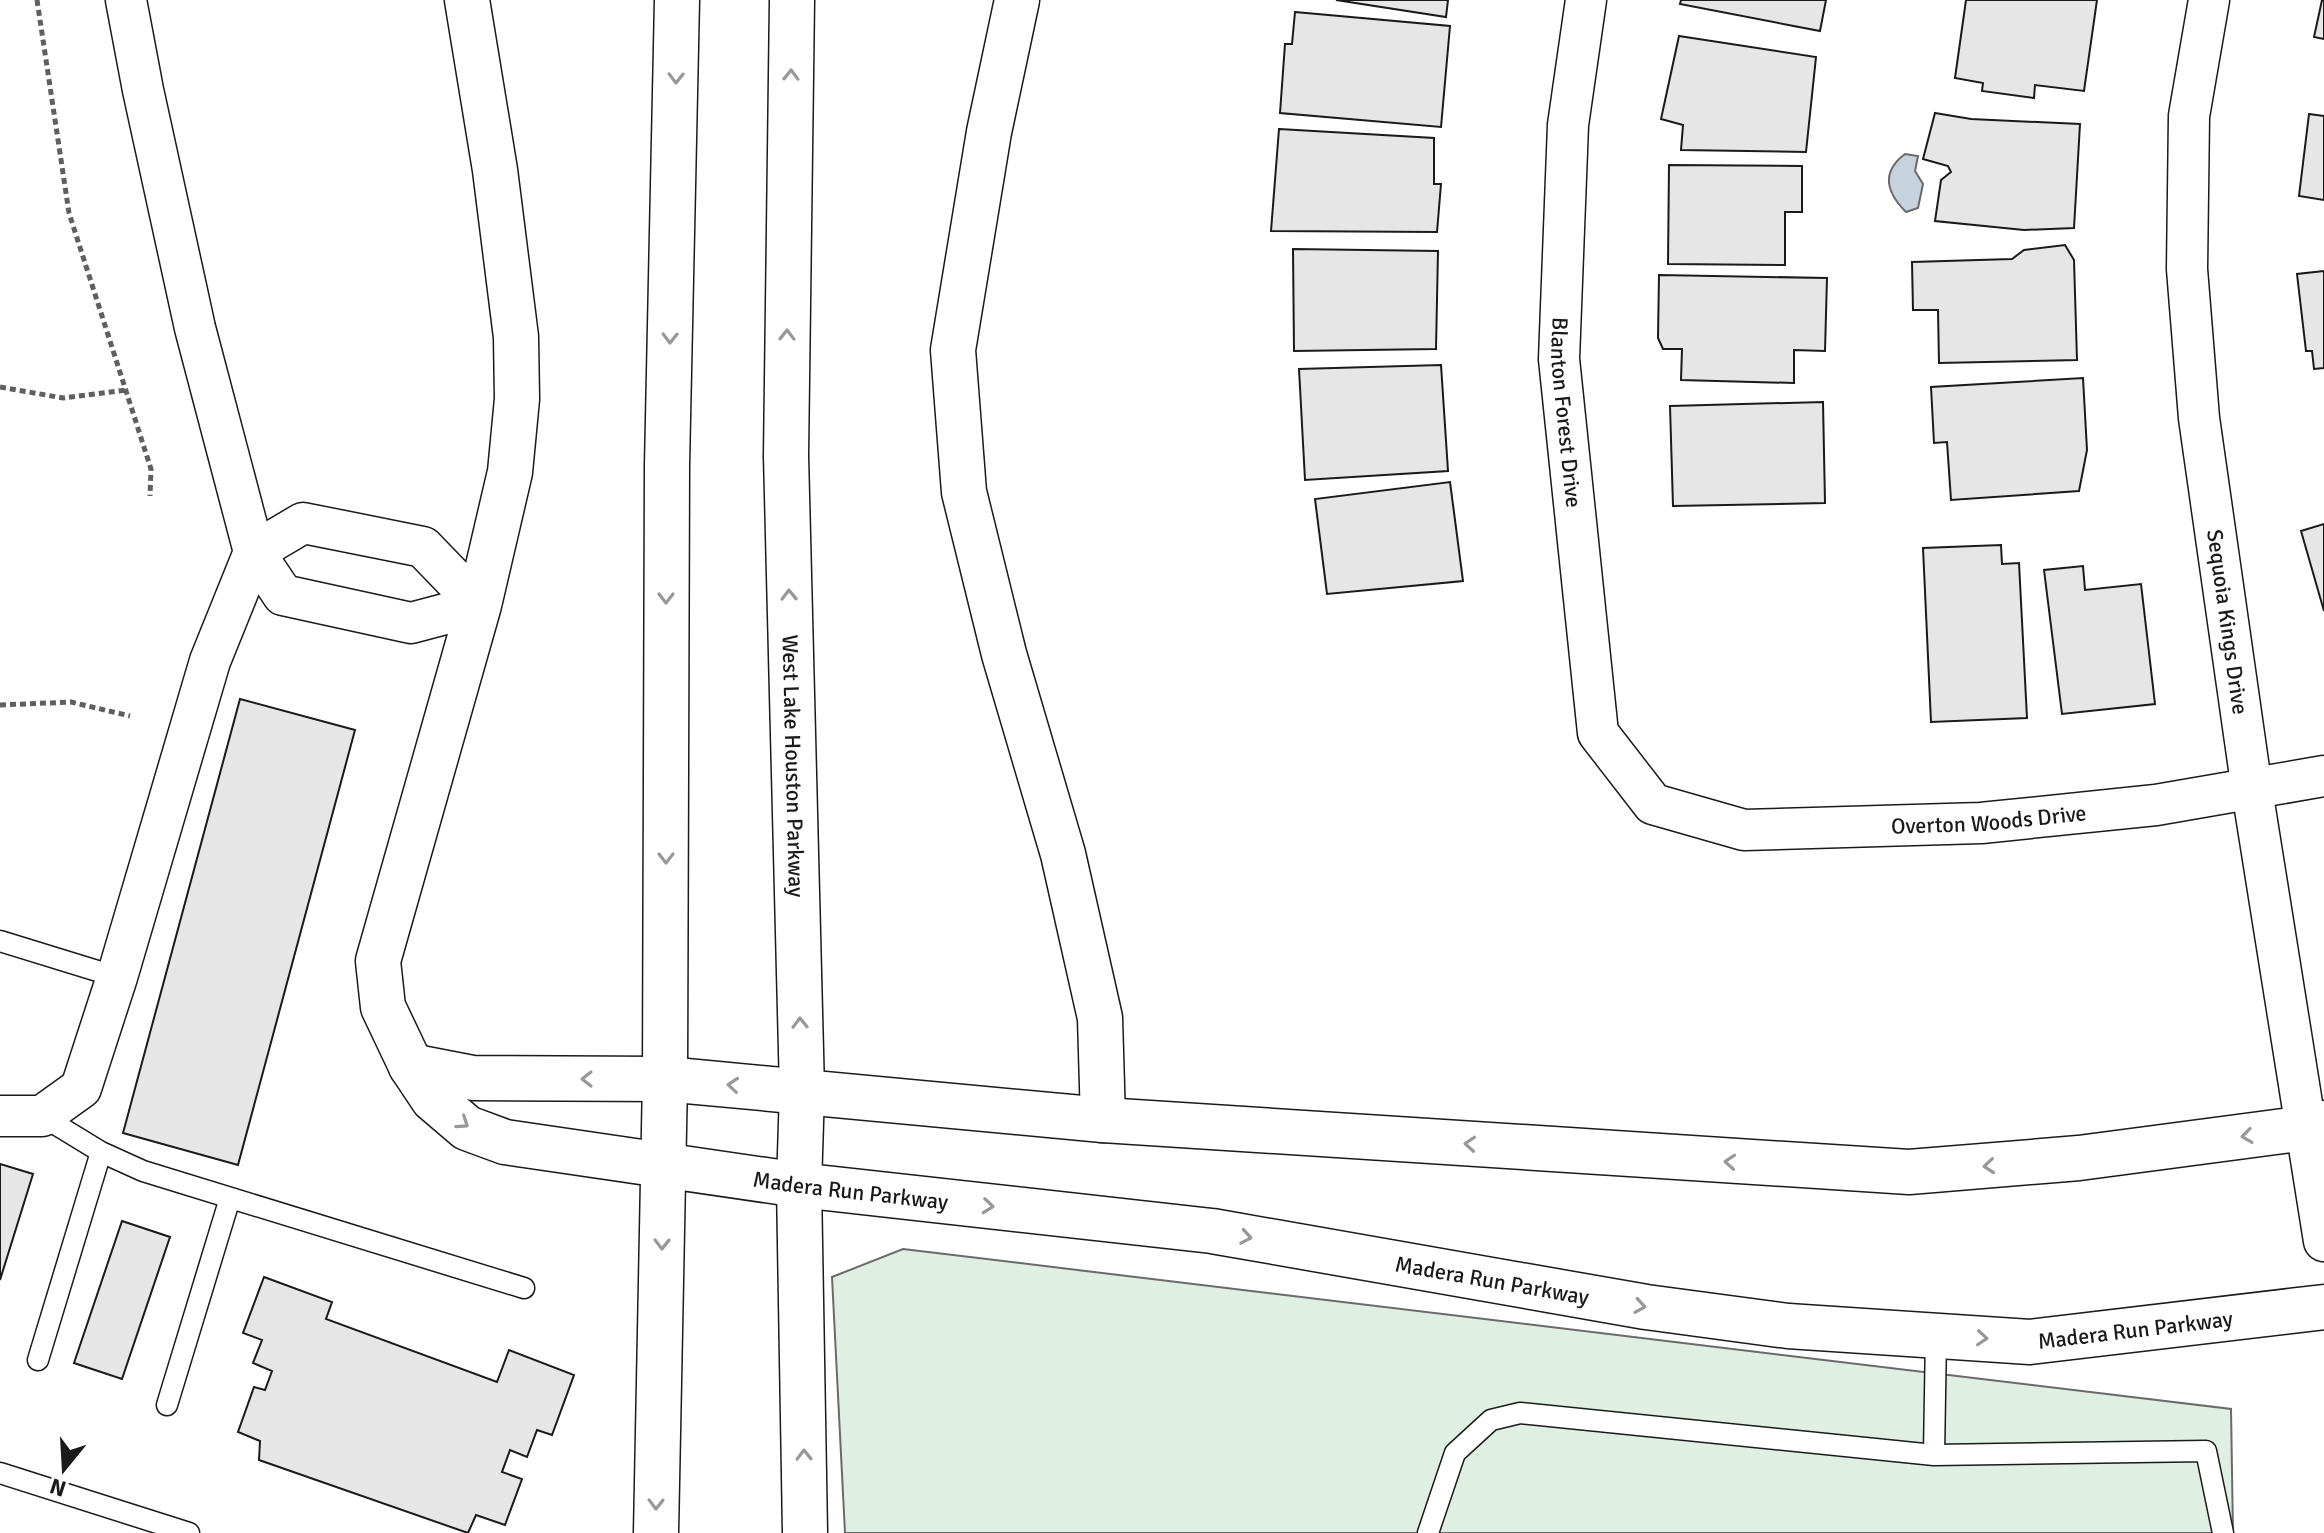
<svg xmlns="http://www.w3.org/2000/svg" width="2324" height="1533" font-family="Signika,sans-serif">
<rect width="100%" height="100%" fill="#fff"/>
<path fill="#e0efe3" stroke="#6a6a6a" stroke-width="2" d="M903,1249L2231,1409L2233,1533H845L832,1277Z"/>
<path fill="#c6d2dc" stroke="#6a6a6a" stroke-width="2" d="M1905,154L1918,156L1915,171L1923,184L1918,208L1906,212C1886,192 1881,172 1905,154Z"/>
<path fill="#e6e6e6" stroke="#1a1a1a" stroke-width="2" d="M1336,0H1448L1446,17Z
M1681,0H1826L1820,31L1680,4Z
M1966,0H2097L2084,91L2035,85L2034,98L1982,91L1983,83L1955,78Z
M2322,0H2324V39L2314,37Z
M1295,12L1450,26L1441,127L1280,113L1285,44H1292Z
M1679,36L1816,57L1806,152L1681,150L1683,125L1661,119Z
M1935,113L1971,119L2080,124L2074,228L2024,230L1935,221L1941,180L1951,172L1948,166L1923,159Z
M2309,114L2324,116V200L2299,196Z
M1279,129L1434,138V184H1441L1437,232L1271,231Z
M1669,165L1802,166V212H1785V265L1668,264Z
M2065,245L2074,260L2077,360L1939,363L1938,310H1913L1912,262L2012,259L2024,250Z
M1293,249L1438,251L1436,349L1294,351Z
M2324,271V368L2314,369L2312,351H2306L2297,274Z
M1659,275L1827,278L1825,351L1794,350V383L1681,380L1682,349H1663L1658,338Z
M1441,365L1448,471L1305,480L1299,369Z
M2083,378L2087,450L2079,491L1951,500L1947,442L1934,443L1931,387Z
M1823,402L1825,503L1673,506L1670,406Z
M1450,482L1463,581L1327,594L1315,499Z
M2324,524V611L2301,531Z
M2001,545L2002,564L2019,563L2027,718L1931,722L1923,548Z
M2083,566L2085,590L2141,584L2155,704L2062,714L2044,570Z
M240,699L355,730L238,1165L123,1133Z
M0,1164L33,1174L0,1280Z
M122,1221L170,1237L122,1379L74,1363Z
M264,1277L332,1302L326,1319L497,1382L509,1350L574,1375L552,1435L537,1430L527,1457L510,1450L502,1472L522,1479L505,1525L476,1515L468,1533L259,1460L260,1441L238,1432L254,1387L265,1390L272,1371L253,1363L262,1340L243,1333Z"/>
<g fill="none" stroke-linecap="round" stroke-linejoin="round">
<g stroke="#1a1a1a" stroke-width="23">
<path id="lane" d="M0,941L117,977
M42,1116L101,1152L143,1171L524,1288
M38,1360L101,1152
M167,1405L230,1198
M1934,1455L1936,1335
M0,1473L189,1533
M1428,1533L1455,1453L1491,1420L1520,1413L1934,1455L2206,1451L2223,1533"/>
</g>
<g stroke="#1a1a1a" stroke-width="43">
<g id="street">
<path id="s1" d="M1586,0L1568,125L1559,359L1598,733L1653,804L1744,830L1981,823L2156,805L2324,776"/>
<path id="s2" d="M2209,0L2189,116L2187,269L2199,418L2252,790L2324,1241"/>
<path d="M303,523L423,547L479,605L411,623L283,595L254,552Z"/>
<path d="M0,1116H42L81,1088L117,977L210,661L254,552L195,328L143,90L126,0"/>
</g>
</g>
<g stroke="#1a1a1a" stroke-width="47">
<g id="secondary">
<path id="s3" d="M467,0L495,170L516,337L517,399L510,472L479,605L378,961L383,1007L411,1066L433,1099L467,1128L505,1142L799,1185L1212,1231L1646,1307L1788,1326L2030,1342L2324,1307"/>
<path d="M1017,0L989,132L953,350L964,492L1004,654L1063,854L1100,1018L1103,1120"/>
<path d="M411,1066L473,1078L665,1079L1103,1120L1909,1172L2079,1158L2306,1128L2324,1123"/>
</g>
</g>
<g stroke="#1a1a1a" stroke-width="47">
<g id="primary">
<path id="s4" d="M792,0L786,456L802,1091L799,1185L805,1533"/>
<path d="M656,1533L665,1079L667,465L677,0"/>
</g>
</g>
<path stroke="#5f5f5f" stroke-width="5" stroke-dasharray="6 4" stroke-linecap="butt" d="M37,0L69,213L151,469L150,496
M0,387L63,398L126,390
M0,705L71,702L130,716"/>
<use href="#lane" stroke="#fff" stroke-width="20"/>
<use href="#street" stroke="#fff" stroke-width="40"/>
<use href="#secondary" stroke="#fff" stroke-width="44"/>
<use href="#primary" stroke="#fff" stroke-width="44"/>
</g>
<defs><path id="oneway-chevron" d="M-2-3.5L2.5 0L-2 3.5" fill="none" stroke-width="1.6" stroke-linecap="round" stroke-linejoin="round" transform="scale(2)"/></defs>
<g stroke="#989898">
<use href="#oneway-chevron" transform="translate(791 75) rotate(-89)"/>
<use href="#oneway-chevron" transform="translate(676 78) rotate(91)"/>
<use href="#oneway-chevron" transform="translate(787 335) rotate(-89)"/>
<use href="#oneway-chevron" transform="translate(670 338) rotate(91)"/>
<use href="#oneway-chevron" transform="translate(789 595) rotate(-91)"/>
<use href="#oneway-chevron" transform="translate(666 598) rotate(90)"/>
<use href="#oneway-chevron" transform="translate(666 858) rotate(90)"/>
<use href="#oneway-chevron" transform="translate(800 1023) rotate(-91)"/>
<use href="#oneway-chevron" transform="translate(587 1079) rotate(-180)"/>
<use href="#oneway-chevron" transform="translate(733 1085) rotate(-175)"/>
<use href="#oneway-chevron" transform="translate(463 1123) rotate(34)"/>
<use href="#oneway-chevron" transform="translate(2247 1136) rotate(172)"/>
<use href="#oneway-chevron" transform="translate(1470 1144) rotate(-176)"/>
<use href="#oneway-chevron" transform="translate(1730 1162) rotate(-176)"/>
<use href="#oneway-chevron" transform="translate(1989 1166) rotate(175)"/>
<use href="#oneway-chevron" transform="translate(988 1206) rotate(6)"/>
<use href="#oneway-chevron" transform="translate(1246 1237) rotate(10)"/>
<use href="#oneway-chevron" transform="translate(662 1244) rotate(91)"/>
<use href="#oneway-chevron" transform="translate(1640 1306) rotate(9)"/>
<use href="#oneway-chevron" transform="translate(1982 1338) rotate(4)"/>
<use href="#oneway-chevron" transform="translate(804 1455) rotate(-91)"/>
<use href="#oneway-chevron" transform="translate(656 1504) rotate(91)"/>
</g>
<g text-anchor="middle" stroke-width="6" stroke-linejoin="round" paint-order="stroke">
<g font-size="22" fill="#1a1a1a" stroke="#fff">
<text dy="8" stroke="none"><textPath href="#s1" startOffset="414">Blanton Forest Drive</textPath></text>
<text dy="8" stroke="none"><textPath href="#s2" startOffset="626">Sequoia Kings Drive</textPath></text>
<text dy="8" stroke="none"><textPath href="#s4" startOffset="766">West Lake Houston Parkway</textPath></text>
<text dy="8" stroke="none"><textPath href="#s1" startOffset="1166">Overton Woods Drive</textPath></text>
<text dy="8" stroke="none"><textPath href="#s3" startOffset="1568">Madera Run Parkway</textPath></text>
<text dy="8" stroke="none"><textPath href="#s3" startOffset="2216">Madera Run Parkway</textPath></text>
<text dy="8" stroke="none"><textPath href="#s3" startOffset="2864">Madera Run Parkway</textPath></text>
</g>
</g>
<g transform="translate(64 1469) rotate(198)" stroke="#ffffff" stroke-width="6" paint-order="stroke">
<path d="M0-6L14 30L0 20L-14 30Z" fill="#1a1a1a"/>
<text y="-12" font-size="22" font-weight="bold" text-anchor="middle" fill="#1a1a1a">N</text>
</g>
</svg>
